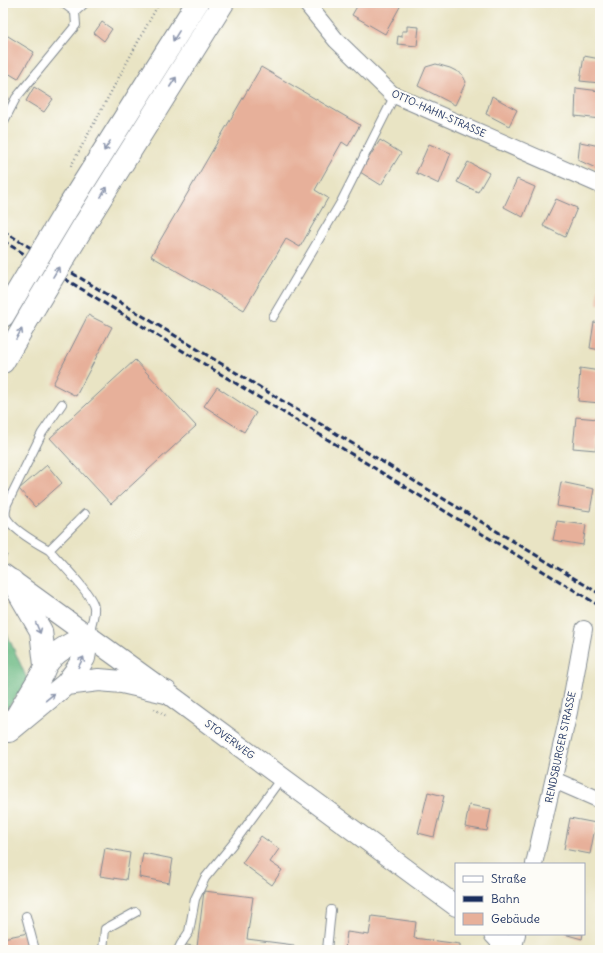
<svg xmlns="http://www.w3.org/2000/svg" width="603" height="953" font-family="Delius,sans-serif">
<rect width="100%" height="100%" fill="#fdfcf7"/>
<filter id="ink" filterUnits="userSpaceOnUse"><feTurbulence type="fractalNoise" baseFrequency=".025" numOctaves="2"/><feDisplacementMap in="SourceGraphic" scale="8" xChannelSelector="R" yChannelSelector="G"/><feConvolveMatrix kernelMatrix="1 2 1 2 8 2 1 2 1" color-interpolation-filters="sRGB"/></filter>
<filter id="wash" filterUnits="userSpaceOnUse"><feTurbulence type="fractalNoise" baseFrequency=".012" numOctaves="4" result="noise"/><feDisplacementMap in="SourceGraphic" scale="16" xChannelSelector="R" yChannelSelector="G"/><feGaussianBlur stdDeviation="0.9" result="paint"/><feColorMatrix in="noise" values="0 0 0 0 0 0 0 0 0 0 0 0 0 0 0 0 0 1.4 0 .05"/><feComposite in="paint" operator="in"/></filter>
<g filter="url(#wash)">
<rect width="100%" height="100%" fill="#e9e4c4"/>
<path fill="#6cba84" stroke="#447471" d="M3,625L28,681L3,714Z"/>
<g id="blocks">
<path fill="#e7b09a" d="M359,3H402L385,34L352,15Z
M102,22L112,29L104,41L94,33Z
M407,26L419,27L417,46L397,44L398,36L402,37V31H407Z
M3,33L34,52L18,79L3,70Z
M584,56L600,59V83L580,81Z
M436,64L450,68L462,74L466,82L455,105L418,86L426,67Z
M261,67L360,125L348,146L342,142L315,190L328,198L300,247L286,239L244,310L151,256Z
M34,87L53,99L44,112L26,101Z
M576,88L600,91V119L575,116Z
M3,94L9,98L3,108Z
M492,96L517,110L509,126L486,114Z
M380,140L401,153L381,185L360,172Z
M580,142L600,146V170L578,160Z
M429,144L451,153L439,184L416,173Z
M468,162L489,173L478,192L457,182Z
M517,179L535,187L523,217L504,207Z
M556,199L577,208L565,237L543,226Z
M599,286H600V304H597Z
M88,315L112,327L76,396L53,384Z
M594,322L600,323V350L590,348Z
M135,360L196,426L111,504L50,438Z
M580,368L600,371V403L578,401Z
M217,387L256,413L244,432L204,406Z
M576,417L598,419L596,450L573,448Z
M47,465L62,483L35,507L19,489Z
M561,482L594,489L590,511L557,506Z
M557,521L586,525L583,545L553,540Z
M428,792L444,796L434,837L418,833Z
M469,805L491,809L487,831L465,827Z
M570,818L596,823L590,854L564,849Z
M261,836L279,849L270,862L282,870L272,885L242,863Z
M105,848L130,853L126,880L100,876Z
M143,853L173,859L169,883L139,877Z
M204,891L253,897L247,939L294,945V950H181L182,944L197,947Z
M372,916L416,922L414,938L460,944V950H345L347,932L369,935Z
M28,933L32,950H3V938Z
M564,934H583L582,939Z
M600,944V950H594Z"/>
</g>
</g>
<g filter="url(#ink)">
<use href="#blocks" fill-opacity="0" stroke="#828a91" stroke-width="1"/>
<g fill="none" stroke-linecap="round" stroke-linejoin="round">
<g stroke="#828a91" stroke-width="10">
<path id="service" d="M63,3L75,12L85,3
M3,123L16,98L76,25L75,12
M273,317L341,202L395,95
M85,514L49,550C59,561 92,594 94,607C95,616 91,626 88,635
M49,550C38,544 12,529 6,517C5,513 6,508 7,504L42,433L62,404
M26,916L35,950
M103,950L105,929L136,912
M178,950L181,944L189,932L195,899L205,878L236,840L282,777
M327,950L331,910"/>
</g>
<g stroke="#828a91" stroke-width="18">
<path id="minor" d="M306,3L336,40L392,94L600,185
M554,780L600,800
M534,864L569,712L584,629
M513,950L517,934"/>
</g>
<g stroke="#828a91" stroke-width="22">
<path id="tertiary" d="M3,574L166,692L456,906
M494,934L509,950"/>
</g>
<g stroke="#828a91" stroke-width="24">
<path id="trunk" d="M64,214L197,3
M84,225L223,3
M3,316L16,294
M3,362L36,305
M12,581L41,631L45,665
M66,684L75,672L84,658L88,635
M15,719L43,672C49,653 71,644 88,635
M9,731L66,684L99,680L122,682L166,692"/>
</g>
<path stroke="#828a91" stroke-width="2.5" stroke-dasharray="1 3" stroke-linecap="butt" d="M71,166L159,3
M3,553L8,557
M154,709L165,715H168"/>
<use href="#service" stroke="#fff" stroke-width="8"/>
<use href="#minor" stroke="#fff" stroke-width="16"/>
<use href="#tertiary" stroke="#fff" stroke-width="20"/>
<use href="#trunk" stroke="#fff" stroke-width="22"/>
<path stroke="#1b2f5e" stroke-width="3" stroke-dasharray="6 3" stroke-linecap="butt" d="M3,231L600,594
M3,241L600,606"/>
<g stroke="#828a91" stroke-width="24" stroke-linecap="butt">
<path id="trunk-bridge" d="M16,294L64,214
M36,305L84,225"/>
</g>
<use href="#trunk-bridge" stroke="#fff" stroke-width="22"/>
</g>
<defs><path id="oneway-shaft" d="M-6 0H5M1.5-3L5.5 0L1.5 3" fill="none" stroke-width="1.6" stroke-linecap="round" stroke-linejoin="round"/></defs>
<g stroke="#8d97ae">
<use href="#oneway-shaft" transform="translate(176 36) rotate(122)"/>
<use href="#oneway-shaft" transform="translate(173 82) rotate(-57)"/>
<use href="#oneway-shaft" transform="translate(107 146) rotate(122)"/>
<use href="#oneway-shaft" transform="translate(104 192) rotate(-58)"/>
<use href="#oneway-shaft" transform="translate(56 272) rotate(-59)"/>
<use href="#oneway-shaft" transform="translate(19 334) rotate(-60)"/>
<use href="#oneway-shaft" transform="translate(38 628) rotate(67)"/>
<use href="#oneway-shaft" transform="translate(81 662) rotate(-63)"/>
<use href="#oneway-shaft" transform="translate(50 697) rotate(-39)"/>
</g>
</g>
<g text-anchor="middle" stroke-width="4" stroke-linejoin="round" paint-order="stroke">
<g font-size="10" fill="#1b2f5e" stroke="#fdfcf7">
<text transform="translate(439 113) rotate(24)" y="4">OTTO-HAHN-STRASSE</text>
<text transform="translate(230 739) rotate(36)" y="4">STOVERWEG</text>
<text transform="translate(560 747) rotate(-78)" y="4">RENDSBURGER STRASSE</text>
</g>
</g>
<rect width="603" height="953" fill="none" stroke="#fdfcf7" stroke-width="16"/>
<rect x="455" y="863" width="130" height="72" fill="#fdfcf7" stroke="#a3aaba"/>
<rect x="463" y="876" width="20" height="6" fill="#ffffff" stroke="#a3aaba"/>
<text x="491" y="883" font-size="12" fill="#1b2f5e">Straße</text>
<rect x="463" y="896" width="20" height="6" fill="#1b2f5e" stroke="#a3aaba"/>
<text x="491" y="903" font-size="12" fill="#1b2f5e">Bahn</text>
<rect x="463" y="913" width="20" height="12" fill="#e7b09a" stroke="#a3aaba"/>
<text x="491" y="923" font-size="12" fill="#1b2f5e">Gebäude</text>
</svg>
